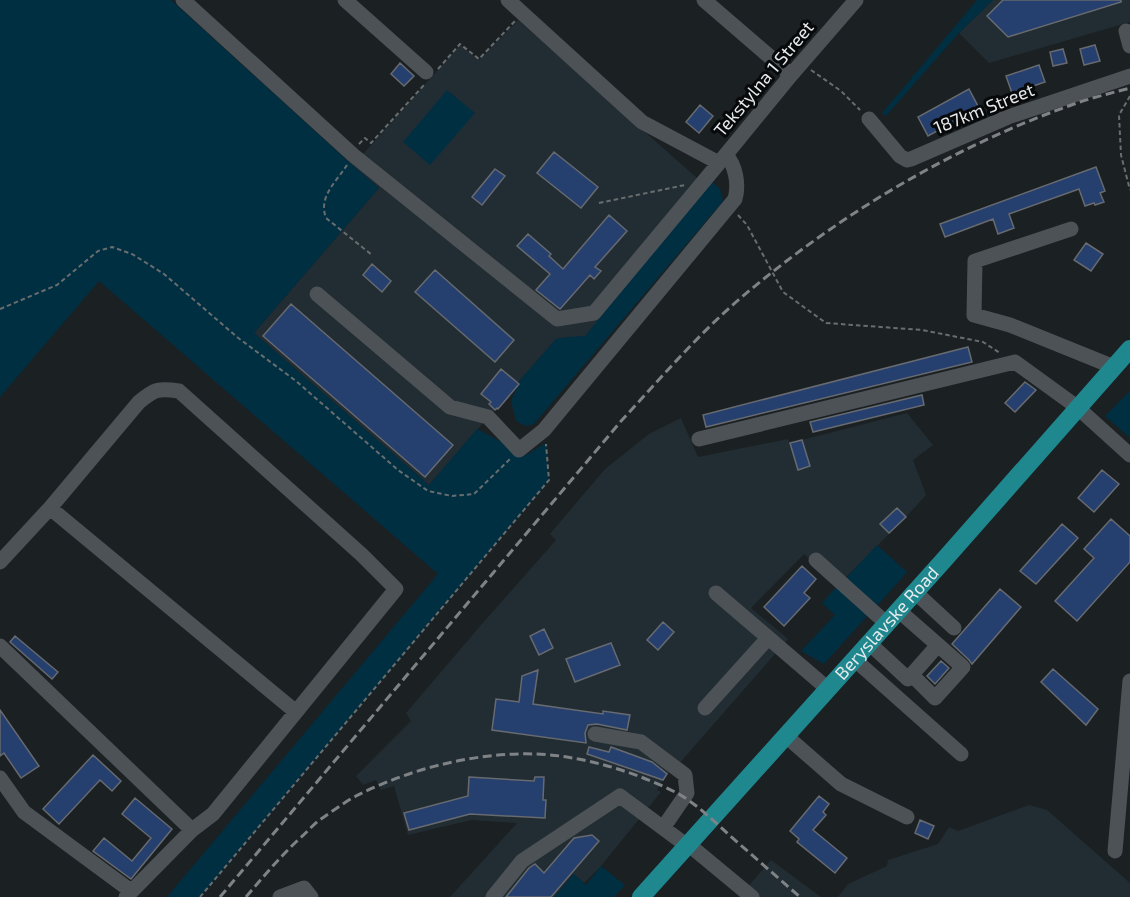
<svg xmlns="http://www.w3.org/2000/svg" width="1130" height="897" font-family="'Exo 2',sans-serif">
<rect width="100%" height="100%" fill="#1b2023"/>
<path fill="#222d33" d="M993,0H1130V22L989,63L959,33Z
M518,20L723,201L585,363L556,339L429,485L254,333L379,188L350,163L357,156L364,153L460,45L479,60Z
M907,413L933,445L913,460L926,495L906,517L838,585L804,554L751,608L788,639L678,765L671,770L663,780L657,790L661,792L601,866L584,883L573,874L554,897H450L517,823L471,820L408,835L394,786L381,790L376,780L363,785L356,776L411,721L406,713L481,625L556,540L550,534L605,469L649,434L681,418L698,457L788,439L790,443Z
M1029,805L1047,810L1130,883V897H838L848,884L887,866L888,860L938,844L949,827L958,831Z
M771,860L821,897H739Z"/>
<path fill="#002f42" d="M0,0H171L350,163L379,188L254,333L429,485L477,429L526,455L546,443L549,480L200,897H167L438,574L99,281L0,397Z
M977,0H993L959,33L886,116L882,113Z
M447,90L475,113L430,165L403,142Z
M711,181L720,189L723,201L534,424L526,426L516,421L511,401L520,380L556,339L567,337L585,336Z
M1130,391V438L1105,416Z
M877,545L907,572L877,606L846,578Z
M838,585L869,614L824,664L801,651L835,615L822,603Z
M601,866L625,885L614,897H554L574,874L586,885Z"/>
<path fill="#253f6e" stroke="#676a6f" stroke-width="1.5" d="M1003,0H1121V2L1008,37L987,16Z
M1095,45L1100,61L1084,65L1080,49Z
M1063,49L1067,63L1053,66L1050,52Z
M400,63L414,76L404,86L391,74Z
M1039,65L1045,82L1012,93L1006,76Z
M969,89L979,108L928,136L918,117Z
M700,105L713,116L699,133L686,122Z
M554,152L598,187L581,208L537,173Z
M1096,167L1105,191L1100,193L1104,202L1095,205L1094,203L1085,206L1079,189L1009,214L1014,228L998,234L993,219L945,237L940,224Z
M495,169L505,176L482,205L472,197Z
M609,215L627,231L595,267L601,271L594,279L590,275L561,308L560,309L536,290L550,274L517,246L528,234L551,254L549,256L563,269Z
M1086,243L1103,254L1091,271L1074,260Z
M372,264L391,281L382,292L363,275Z
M435,270L514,340L495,362L415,292Z
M291,304L453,445L425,477L263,336Z
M968,347L972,362L706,427L703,415Z
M501,369L519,384L498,409L497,408L495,410L489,404L491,402L481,394Z
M1025,382L1036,390L1015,412L1005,403Z
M922,395L924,405L813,432L810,422Z
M802,440L810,466L798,470L790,443Z
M1102,470L1119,484L1094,512L1078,498Z
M897,508L906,517L889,533L880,524Z
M1111,519L1130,536V562L1077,621L1055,601L1094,558L1084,549Z
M1062,524L1078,538L1036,584L1020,571Z
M802,566L816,579L804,593L810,598L784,626L764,607Z
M1000,589L1021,607L972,664L969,660L952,644Z
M663,622L674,632L658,650L647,640Z
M544,629L553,648L539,655L530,636Z
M15,636L58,672L52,679L10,642Z
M611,643L620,665L575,682L566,659Z
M941,661L949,668L935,684L927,676Z
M1053,669L1098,709L1086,725L1041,682Z
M538,670L533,704L603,714V711L630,715L627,730L597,724L588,725L585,733L586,743L492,730L496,699L519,702L522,676Z
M0,710L39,766L21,778L4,753L0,756Z
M589,747L609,752L611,747L652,762L667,774L663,780L587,754Z
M93,755L121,781L112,791L100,780L59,824L43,809Z
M469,777L534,781L535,777H544L543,800H546L545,818L470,814L409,830L404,813L468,796Z
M819,796L829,804L823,812L826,815L813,830L847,858L835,873L797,842L799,839L790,831Z
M135,798L172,829L131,879L93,851L104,838L132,861L151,838L122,814Z
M920,820L934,826L928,839L915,833Z
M592,835L599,841L551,897H506L529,868L535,864L544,873L574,838Z"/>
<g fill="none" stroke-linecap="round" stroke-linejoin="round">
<path stroke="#686d6f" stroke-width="2" stroke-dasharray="4.5 3" stroke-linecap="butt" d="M438,69L460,44L479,59L515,21
M811,70L841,91L860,110
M1130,96L1119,115L1121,155L1130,190
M359,144L365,138L371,143L424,85
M347,165C336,182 318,197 326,218L372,255
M599,203L685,185
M738,215L747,225L783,292L826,323L922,330L983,342L1000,353
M0,309L57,285L98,251L112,247L132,254L164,274L237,337L296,381L398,470L428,491L452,496L474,494L510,459
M200,897L549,480L546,444"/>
<path stroke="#4d5256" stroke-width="15" d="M183,0L353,155L557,319L594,313L719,163
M345,0L426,72
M508,0L642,122L719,163L791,75L856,0
M704,0L791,75
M1126,31L1130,46
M869,119L900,156L907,160L911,159L1008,117L1130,76
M1071,229L975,261L974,315L1010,325L1114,367
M317,294L450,407L488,417L519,450L544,430L735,199C739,185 736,166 726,155
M699,439L1015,362L1077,407L1130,455
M50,508L296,712
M816,560L886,623
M0,562L50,508L139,402C155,389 158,388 179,391L362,555L396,589L213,814L192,830L126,897
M915,592L954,628
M716,593L828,689
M869,643L908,679L938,645L898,610
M0,646L192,830
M854,659L961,754
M912,675L935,698L963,667L938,645
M705,708L768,638
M595,734L641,742L685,775L687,793L663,828
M786,736L841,784L907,817
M0,778L24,812L131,891
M688,844L752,897
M1115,851L1130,681
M280,897L304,888L311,897
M493,897L522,861L620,796L686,845"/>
<path stroke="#1f888f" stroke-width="18" id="s1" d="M641,897L943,561L1130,349"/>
<path stroke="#7f8386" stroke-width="3" stroke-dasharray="9 4.5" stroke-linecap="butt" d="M220,897L622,420C659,380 695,338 736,302C836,216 953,146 1077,103C1094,97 1112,93 1130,88
M246,897C263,877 279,858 298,840C305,834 311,827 318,821C330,813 343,803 356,796C417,765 498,746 567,757C604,763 641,775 675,792C693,801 713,820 728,834C752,855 776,876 800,897"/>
</g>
<g text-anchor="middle" stroke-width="6" stroke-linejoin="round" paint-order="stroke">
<g font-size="18" fill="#e6eaec" stroke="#07090b">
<text transform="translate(764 79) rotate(-50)" y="6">Tekstylna 1 Street</text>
<text transform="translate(984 109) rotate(-22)" y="6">187km Street</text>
<text dy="6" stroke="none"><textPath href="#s1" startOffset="368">Beryslavske Road</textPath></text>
</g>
</g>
</svg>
